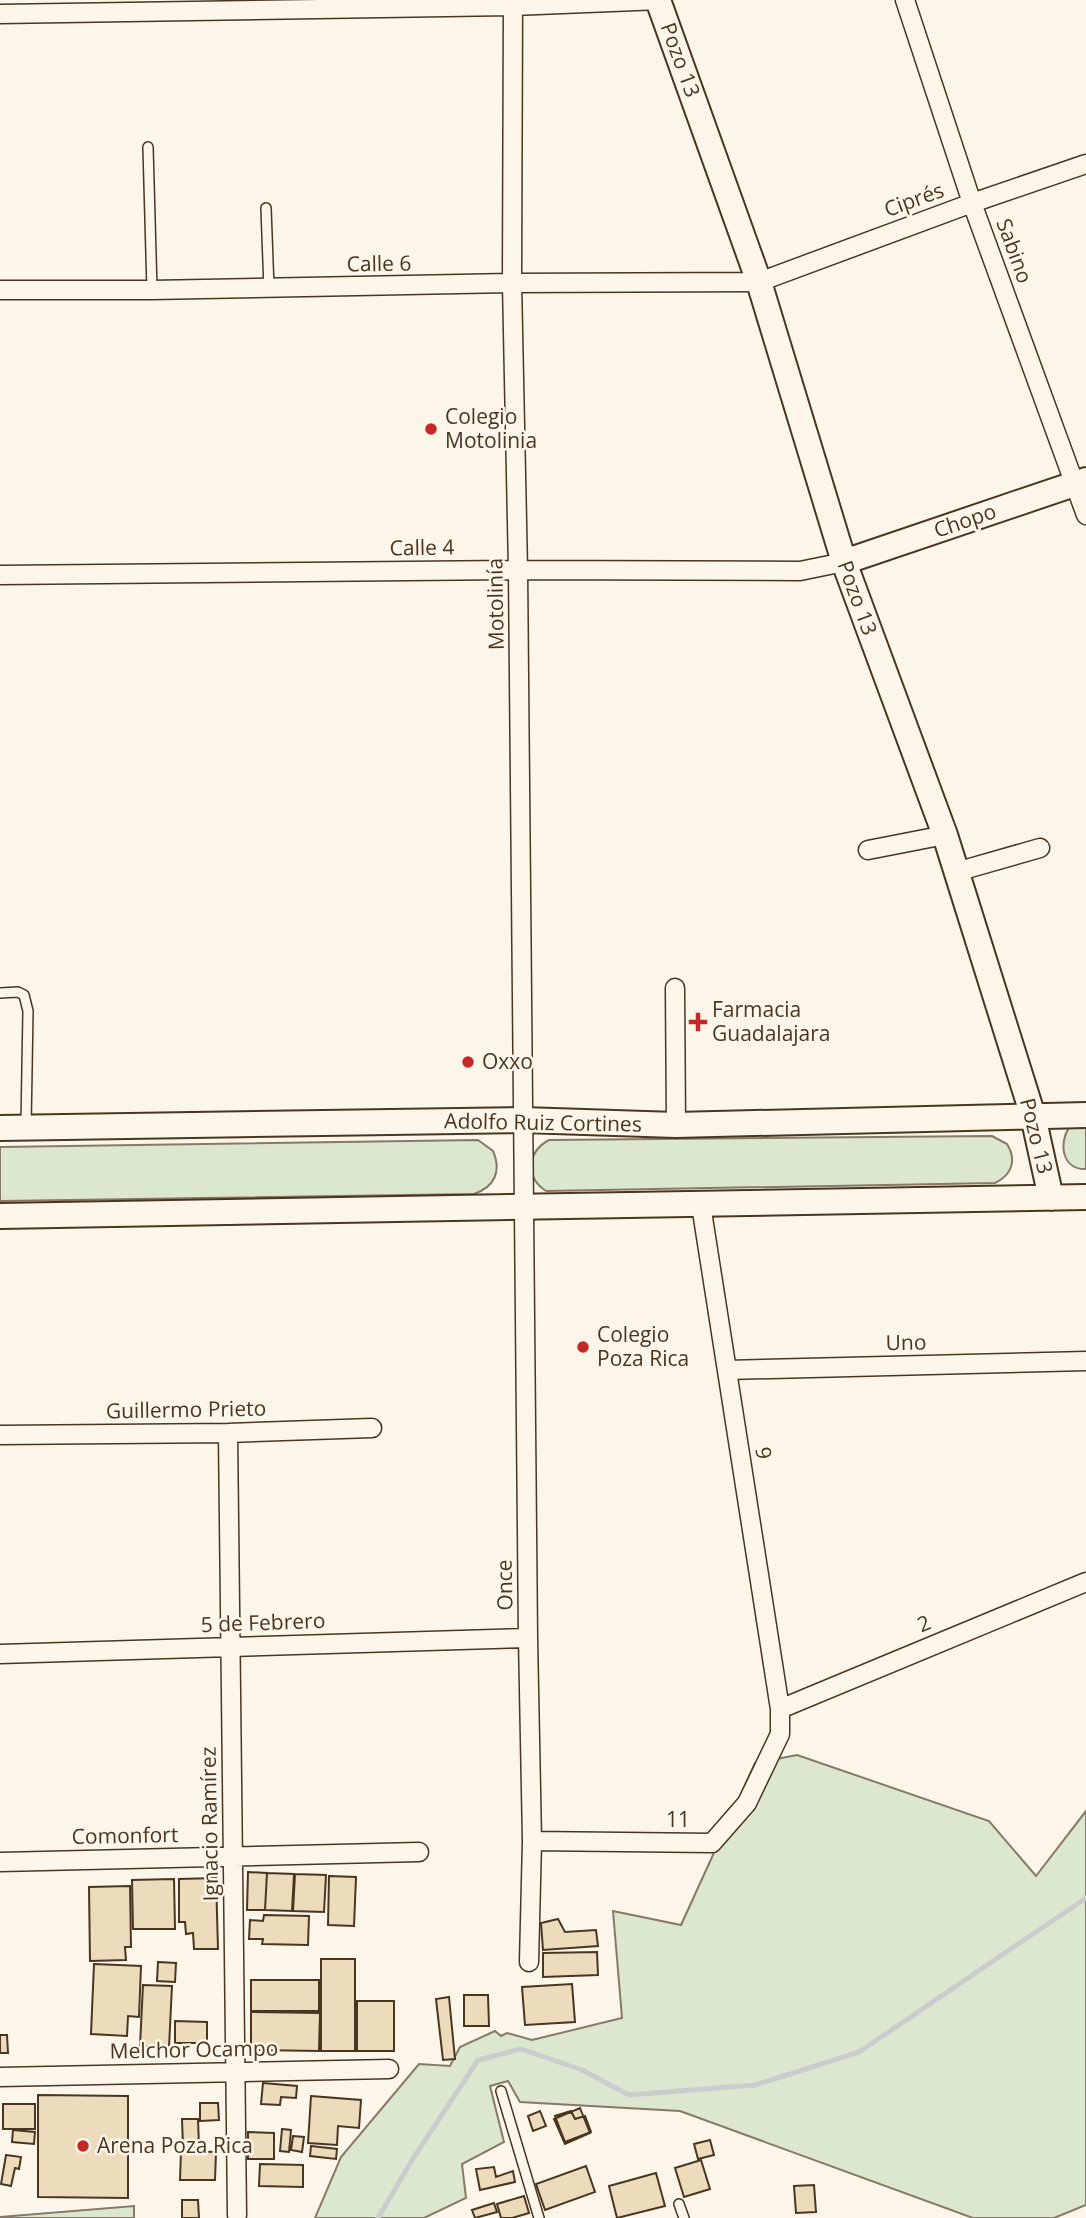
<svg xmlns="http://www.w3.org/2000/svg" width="1086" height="2218" font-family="'Open Sans',sans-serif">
<rect width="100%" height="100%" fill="#fbf6e9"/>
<path fill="#dce7d0" stroke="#887966" stroke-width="2" d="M1086,1121V1169C1061,1170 1058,1141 1071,1125Z
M992,1136L1007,1144C1017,1160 1012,1175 995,1183L546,1191C525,1177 527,1152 549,1140Z
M478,1140L493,1151C502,1172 494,1187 474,1194L0,1201V1147Z
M797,1755L989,1821L1036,1876L1086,1811V2205L1054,2218H973L680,2111L520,2102L508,2081L490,2086L504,2142L462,2164L466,2198L424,2218H315L341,2157L419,2064L450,2066L460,2047L495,2031L501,2036L507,2033L532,2040L622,2018L613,1911L681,1925L755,1763Z
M134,2206V2218H0V2217Z"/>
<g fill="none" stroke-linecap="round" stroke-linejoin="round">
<path stroke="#c9cecd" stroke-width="5" d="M378,2218L414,2157L478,2060L521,2049L582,2070L629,2095L755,2085L859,2052L1086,1898"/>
</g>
<path fill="#ecdcbc" stroke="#4a3520" stroke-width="2" d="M248,1872L267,1873L265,1910H247Z
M267,1873L294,1874L292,1911L265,1910Z
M295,1874L326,1875L324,1912L293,1911Z
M329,1876L356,1877L354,1926L328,1925Z
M216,1878L218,1949H194L193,1933L186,1934L185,1922H179V1879Z
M174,1879L175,1929H133L132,1880Z
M130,1886L131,1947H125L126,1960L90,1961L89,1887Z
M264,1915L309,1916L308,1945L262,1944L263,1939H249L250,1920L263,1921Z
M558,1919L565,1932L596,1930L598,1946L543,1950L541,1923Z
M597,1952L598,1975L543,1977V1953Z
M321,1959H355V2051H321Z
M158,1962L176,1963L175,1982L157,1981Z
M94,1964L141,1966L139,2017L128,2016L127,2036L91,2034Z
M251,1980H319V2011H251Z
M572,1984L575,2022L525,2025L522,1987Z
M143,1985L172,1986L169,2047L140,2046Z
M464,1995H488L489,2026H464Z
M449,1997L455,2059L443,2060L436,1999Z
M357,2001H394V2051H357Z
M251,2012L320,2013L319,2051L251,2050Z
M175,2021L207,2022V2043H175Z
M0,2035H7L8,2053H0Z
M263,2083L297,2086L296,2098L281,2097L280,2105L261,2104Z
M38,2095L128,2096V2198L38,2197Z
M311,2096L361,2100L359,2128L338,2126L337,2145L308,2143Z
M200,2103H218L219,2120L200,2121Z
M3,2104H35V2129H3Z
M580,2108L590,2133L565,2144L554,2119Z
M540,2111L546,2126L533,2131L528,2116Z
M571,2111L575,2119L585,2116L591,2132L565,2142L555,2116Z
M182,2119H198L199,2147H183Z
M282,2129L291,2130L289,2152L280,2151Z
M13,2130L35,2132L34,2144L12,2142Z
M248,2132L274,2133V2159H248Z
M293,2136L304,2137L302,2152L291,2150Z
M710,2140L714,2155L698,2159L694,2144Z
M311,2146L337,2149L336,2159L310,2156Z
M181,2151L216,2152L215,2180H180Z
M6,2155L21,2157L19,2169L15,2168L11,2186L1,2184Z
M701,2160L710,2189L684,2197L675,2168Z
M260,2164L303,2165V2187L259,2186Z
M586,2166L595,2192L545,2210L536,2184Z
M494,2167L496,2177L513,2171L515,2182L480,2190L476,2169Z
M656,2173L665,2206L617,2218L609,2186Z
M814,2185L816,2212L796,2213L794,2186Z
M524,2196L529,2213L512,2218H501L497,2204Z
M182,2200H198L199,2218H182Z
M494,2203L497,2212L475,2218L472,2210Z"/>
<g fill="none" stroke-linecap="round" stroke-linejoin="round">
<g stroke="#4a3520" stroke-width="12">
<path id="lane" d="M148,147L152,290
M266,208L269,289
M0,993L18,992L24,995L28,1011L26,1126
M501,2091L539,2218
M679,2204L684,2218"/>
</g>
<g stroke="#4a3520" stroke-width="21">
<path id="street" d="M513,0L512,283L518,570L528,1638L532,1841L529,1962
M905,0L972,203L1086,515
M0,14L513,6L661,0
M0,290H152L512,283L759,282L972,203L1086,164
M0,575L518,570L800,571L844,562
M868,850L945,835
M956,872L1040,848
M675,988L676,1125
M727,1370L1086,1361
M228,1433L237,2215
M0,1435L228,1433L372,1428
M0,1654L528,1638
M780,1709L1086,1582
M532,1841L712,1843L747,1803L780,1734V1709L701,1205
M0,1862L419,1852
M0,2077L389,2069"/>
</g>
<g stroke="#4a3520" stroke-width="28">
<path id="secondary" d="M658,0L759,282L844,562L945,835L1033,1116L1051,1198
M844,562L1086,480
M0,1128L523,1120L676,1125L1086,1115
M0,1216L1086,1197"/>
</g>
<use href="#lane" stroke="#fbf6e9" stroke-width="9"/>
<use href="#street" stroke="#fbf6e9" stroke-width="18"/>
<use href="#secondary" stroke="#fbf6e9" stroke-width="24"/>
</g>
<g fill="#c62828" stroke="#fbf6e9" stroke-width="2.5">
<circle cx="431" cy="429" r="7"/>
<path d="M694.5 1011.5h7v7h7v7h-7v7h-7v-7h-7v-7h7z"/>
<circle cx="468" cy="1062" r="7"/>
<circle cx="583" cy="1347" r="7"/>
<circle cx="83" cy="2146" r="7"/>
</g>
<g text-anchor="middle" stroke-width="5" stroke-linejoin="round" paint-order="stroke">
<g font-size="21" fill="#4a3520" stroke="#fbf6e9">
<text transform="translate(680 60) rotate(70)" y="7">Pozo 13</text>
<text transform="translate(914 200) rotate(-20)" y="7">Ciprés</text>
<text transform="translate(1014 251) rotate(70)" y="7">Sabino</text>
<text transform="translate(379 264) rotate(-1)" y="7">Calle 6</text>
<text transform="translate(965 521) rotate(-19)" y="7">Chopo</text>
<text transform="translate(422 548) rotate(-1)" y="7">Calle 4</text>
<text transform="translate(857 598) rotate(70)" y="7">Pozo 13</text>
<text transform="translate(496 604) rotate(-91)" y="7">Motolinía</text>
<text transform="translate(543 1123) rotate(1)" y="7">Adolfo Ruiz Cortines</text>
<text transform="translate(1036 1136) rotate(76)" y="7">Pozo 13</text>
<text transform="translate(906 1343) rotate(-1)" y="7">Uno</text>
<text transform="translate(186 1410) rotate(-1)" y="7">Guillermo Prieto</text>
<text transform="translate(763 1453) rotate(81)" y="7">9</text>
<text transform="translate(505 1585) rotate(-91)" y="7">Once</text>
<text transform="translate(263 1623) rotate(-2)" y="7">5 de Febrero</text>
<text transform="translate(924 1624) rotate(-23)" y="7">2</text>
<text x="678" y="1827">11</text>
<text transform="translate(210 1824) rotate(-91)" y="7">Ignacio Ramírez</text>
<text transform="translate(125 1836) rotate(-1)" y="7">Comonfort</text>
<text transform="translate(194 2050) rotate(-1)" y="7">Melchor Ocampo</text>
</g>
<g font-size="21" fill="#4a3520" stroke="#fbf6e9" text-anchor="start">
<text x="445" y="424">Colegio<tspan x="445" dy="24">Motolinia</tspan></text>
<text x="712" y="1017">Farmacia<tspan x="712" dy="24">Guadalajara</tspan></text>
<text x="482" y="1069">Oxxo</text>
<text x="597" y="1342">Colegio<tspan x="597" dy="24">Poza Rica</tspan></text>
<text x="97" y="2153">Arena Poza Rica</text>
</g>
</g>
</svg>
